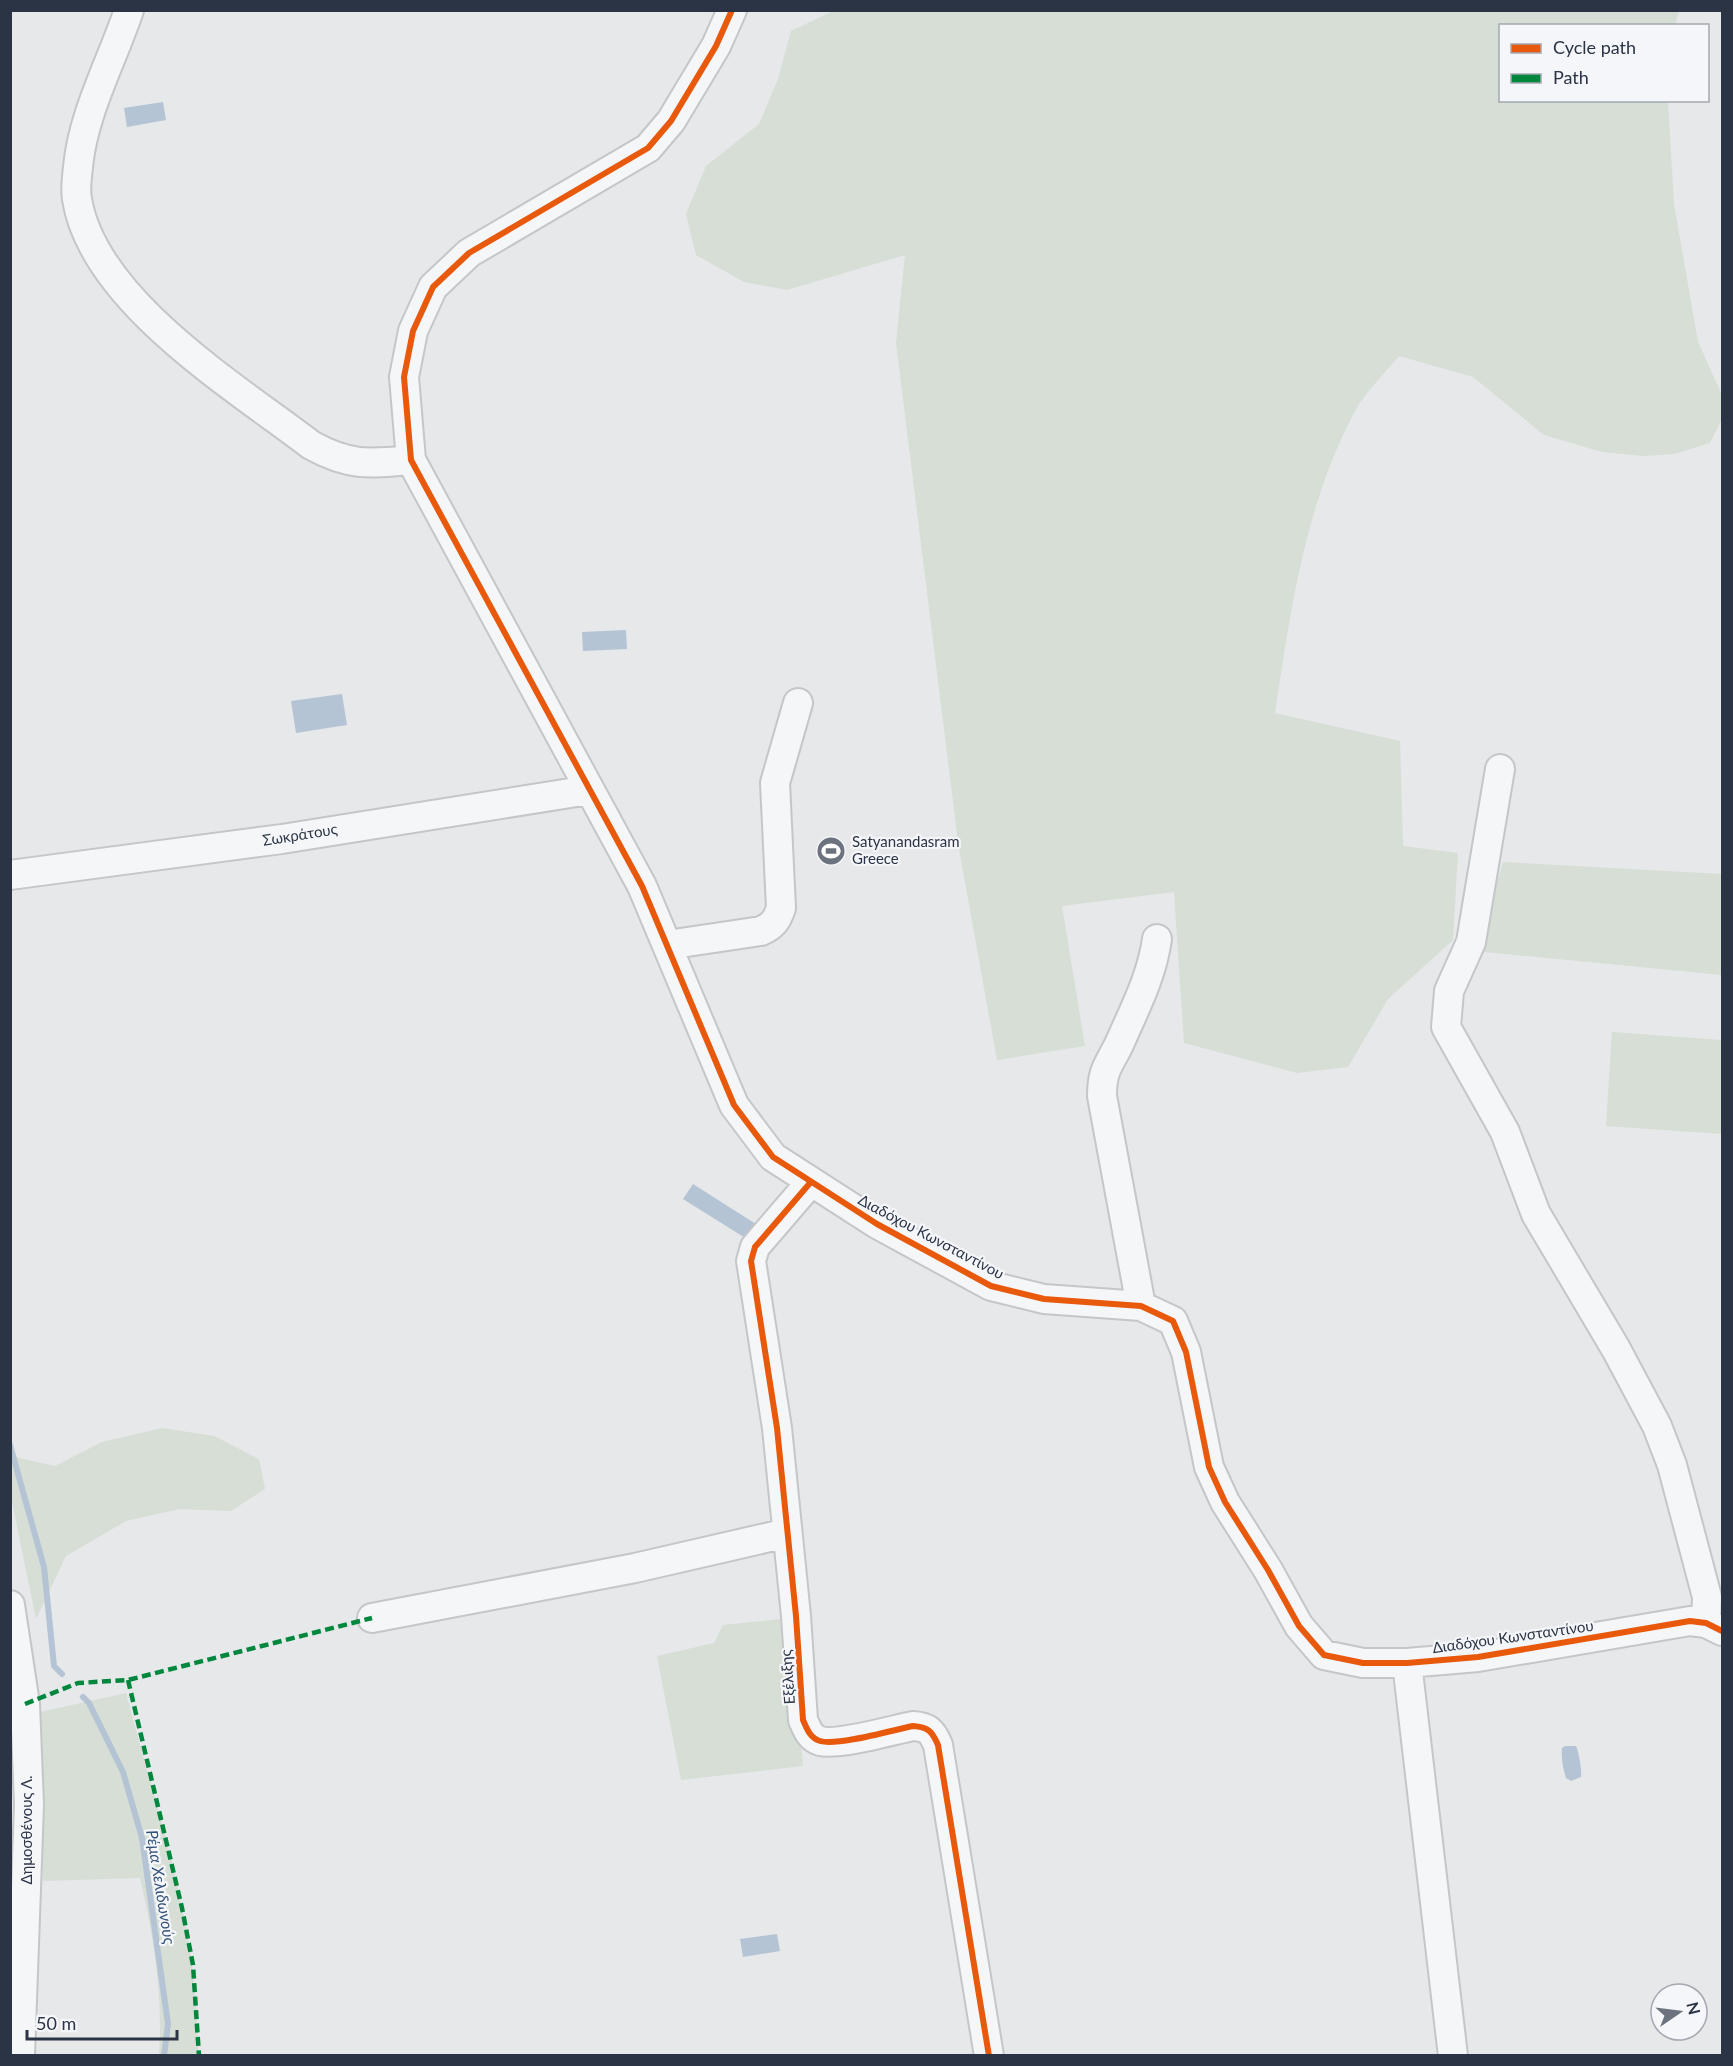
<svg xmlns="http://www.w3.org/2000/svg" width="1733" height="2066" font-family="Lato,sans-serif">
<rect width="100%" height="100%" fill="#e6e8ea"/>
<path fill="#d6ded6" d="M833,11H1679L1675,25L1500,26V100L1668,101L1674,204L1698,342L1722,395V419L1710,443L1674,454L1643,456L1602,452L1544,435L1473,377L1399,356C1385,373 1364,393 1354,413C1305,505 1290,612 1275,713L1400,741L1403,846L1458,853L1453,940L1388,999L1348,1067L1297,1073L1184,1043L1174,892L1062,906L1085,1046L997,1060L959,849L896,343L905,255L787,290L744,282L696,255L686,214L706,166L759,124L778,79L791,31Z
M1503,862L1722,874V975L1484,952L1492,899Z
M1612,1032L1722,1040V1134L1606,1126Z
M162,1428L214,1436L259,1459L265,1489L231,1511L180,1509L126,1521L66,1556L36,1619L11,1497V1456L55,1466L102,1442Z
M790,1618L803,1766L681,1780L657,1656L714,1643L723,1625Z
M126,1693C157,1811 200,1933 198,2055H159C163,1992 154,1939 140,1878L43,1881L40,1712Z"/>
<path fill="#b4c4d5" d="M163,102L166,120L127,127L124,108Z
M626,630L627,649L583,651L582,632Z
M342,694L347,725L296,733L291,701Z
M693,1184L759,1226L750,1241L683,1199Z
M1565,1746H1576C1579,1753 1582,1770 1581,1777L1571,1781L1566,1778C1563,1769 1561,1758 1562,1748Z
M777,1934L780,1951L743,1957L740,1939Z"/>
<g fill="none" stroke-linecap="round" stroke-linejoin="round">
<path stroke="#b4c4d5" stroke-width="6" d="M10,1445L44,1567L54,1666L62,1674
M83,1697L89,1703L123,1772L142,1838L168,2024L164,2056"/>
<g stroke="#c4c6c8" stroke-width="32">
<path id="minor" d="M129,10C112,61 83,113 78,167C77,177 75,189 77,199C93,300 234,386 311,445C349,466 368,464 411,460
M732,10L716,46L671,121L648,148L469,253L433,287L413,331L404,377L411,460L642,886L734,1105L773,1157L877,1224L991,1286L1044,1299L1141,1306L1173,1321L1186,1352L1209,1467L1225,1502L1268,1570L1299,1626L1324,1655L1363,1663H1407L1478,1657L1690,1621L1706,1623L1722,1631
M1500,769L1471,942L1449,991L1446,1027L1505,1132L1536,1214L1616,1349L1657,1426L1672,1465L1707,1597L1706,1623
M10,875L282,839L589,790
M667,945L761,931C773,926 777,920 781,908L775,783L798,703
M810,1183L755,1247L751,1261L777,1428L796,1616L803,1720C807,1729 810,1738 820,1741C838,1746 893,1730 913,1726C928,1727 932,1731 938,1745L989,2056
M1141,1306L1102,1096C1102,1067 1110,1065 1121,1040C1136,1006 1152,975 1157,939
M10,1605L25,1704L29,1805L20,2056
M372,1618L635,1568L787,1533
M1407,1663L1453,2056"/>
</g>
<use href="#minor" stroke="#f5f6f7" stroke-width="28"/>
<path stroke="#00873e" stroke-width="4.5" stroke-dasharray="9 4.5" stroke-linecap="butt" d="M128,1680L182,1908L193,1965L199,2056
M25,1704L78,1683L128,1680L372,1618"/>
<g stroke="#f4f6f9" stroke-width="10">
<path id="cycleway" d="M732,10L716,46L671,121L648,148L469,253L433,287L413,331L404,377L411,460L642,886L734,1105L773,1157L877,1224L991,1286L1044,1299L1141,1306L1173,1321L1186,1352L1209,1467L1225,1502L1268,1570L1299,1626L1324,1655L1363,1663H1407L1478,1657L1690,1621L1706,1623L1722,1631
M810,1183L755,1247L751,1261L777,1428L796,1616L803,1720C807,1729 810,1738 820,1741C838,1746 893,1730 913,1726C928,1727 932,1731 938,1745L989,2056"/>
</g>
<use href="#cycleway" stroke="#e8590c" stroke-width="6"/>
</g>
<defs>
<g id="stadium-disc" transform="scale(1.5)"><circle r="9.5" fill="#6c737f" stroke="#f4f6f9"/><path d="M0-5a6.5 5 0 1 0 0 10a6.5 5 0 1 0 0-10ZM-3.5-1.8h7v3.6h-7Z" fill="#fff"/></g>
</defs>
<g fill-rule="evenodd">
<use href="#stadium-disc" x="831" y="851"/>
</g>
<g text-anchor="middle" stroke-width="4.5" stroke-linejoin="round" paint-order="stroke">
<g font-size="15" fill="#2b3445" stroke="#f4f6f9">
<text transform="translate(300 835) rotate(-9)" y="5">Σωκράτους</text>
<text transform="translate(931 1237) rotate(28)" y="5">Διαδόχου Κωνσταντίνου</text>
<text transform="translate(1513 1637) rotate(-8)" y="5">Διαδόχου Κωνσταντίνου</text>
<text transform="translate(788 1677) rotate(-94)" y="5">Εξέλιξης</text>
<text transform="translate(27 1830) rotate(-90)" y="5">Δημοσθένους Λ.</text>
</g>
<g font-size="15" fill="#2b3445" stroke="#f4f6f9" text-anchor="start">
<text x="852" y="847">Satyanandasram<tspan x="852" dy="17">Greece</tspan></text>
</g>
<g font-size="16" font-style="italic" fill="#34527a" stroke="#f4f6f9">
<text transform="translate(161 1887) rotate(81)" y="6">Ρέμα Χελιδωνούς</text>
</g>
</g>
<rect width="1733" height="2066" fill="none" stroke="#2b3445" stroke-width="24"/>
<rect x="1499" y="24" width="210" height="78" fill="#f4f6f9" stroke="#a4a8b1" stroke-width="1.5"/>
<rect x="1511" y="44" width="30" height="9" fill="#e8590c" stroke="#a4a8b1" stroke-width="1.5"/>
<text x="1553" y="54" font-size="18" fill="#2b3445">Cycle path</text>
<rect x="1511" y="74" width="30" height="9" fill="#00873e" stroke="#a4a8b1" stroke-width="1.5"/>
<text x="1553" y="84" font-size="18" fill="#2b3445">Path</text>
<g transform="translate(1679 2012) rotate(76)"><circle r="28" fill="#f4f6f9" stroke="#a4a8b1" stroke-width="1.5"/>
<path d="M0-4.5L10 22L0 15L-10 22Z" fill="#6c737f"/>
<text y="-9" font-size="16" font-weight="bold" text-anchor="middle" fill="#2b3445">N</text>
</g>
<path d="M27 2030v9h150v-9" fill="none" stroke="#2b3445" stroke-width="3"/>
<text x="36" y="2030" font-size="18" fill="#2b3445" stroke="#f4f6f9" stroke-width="4.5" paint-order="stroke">50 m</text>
</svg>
